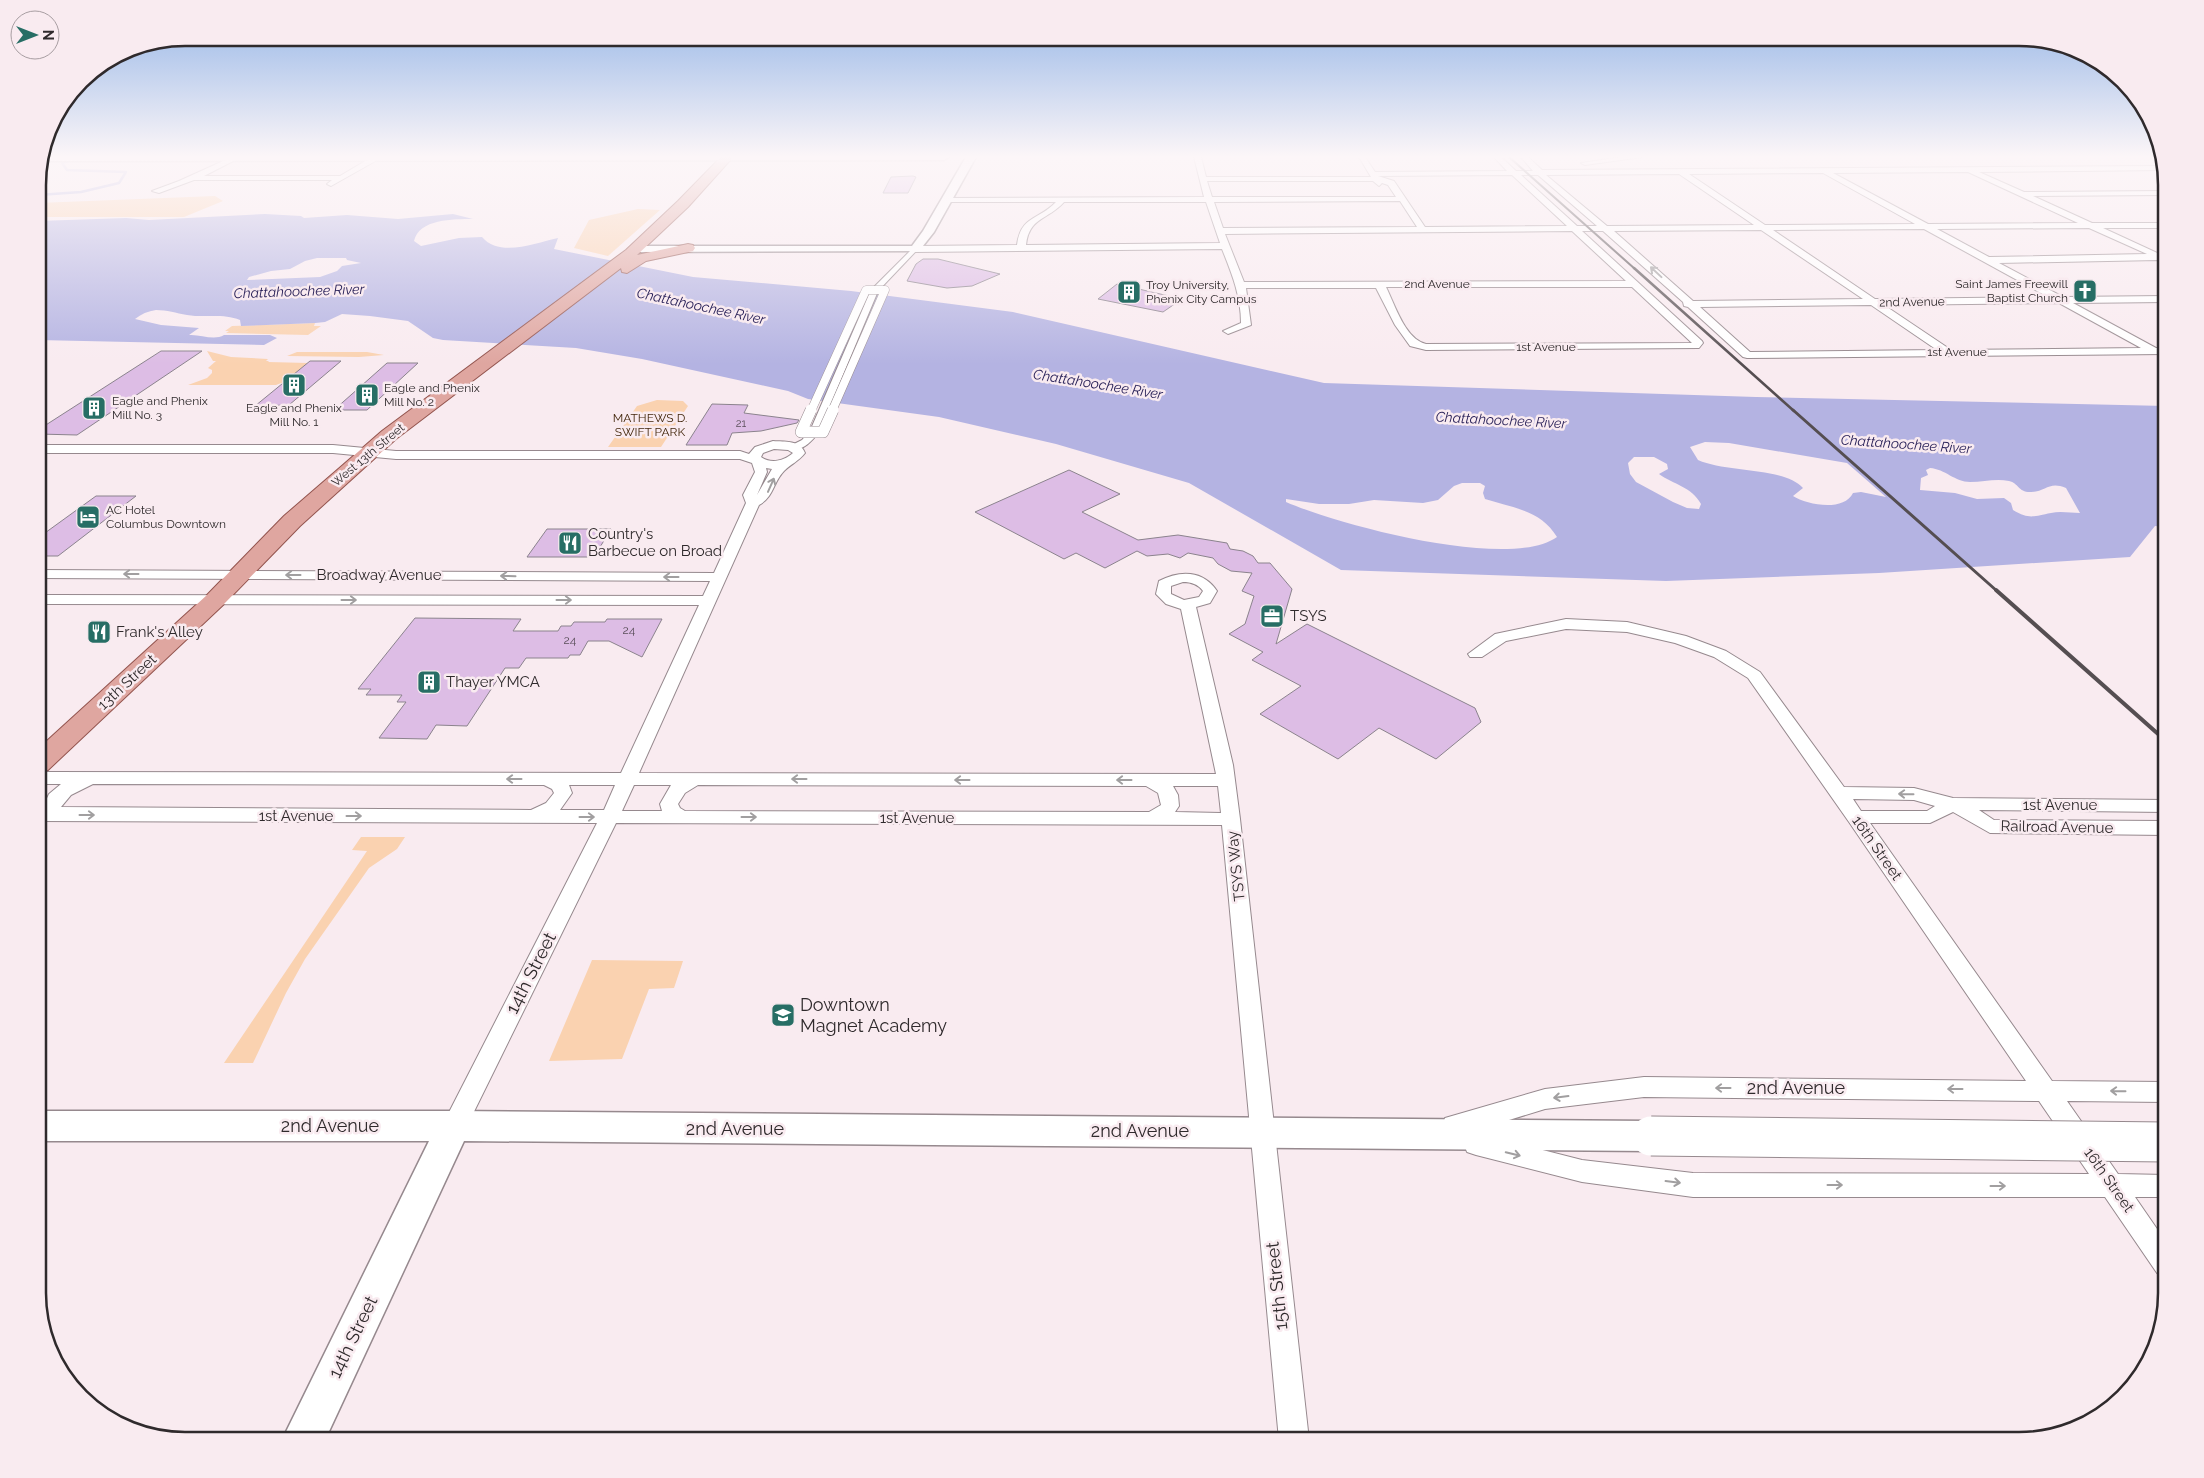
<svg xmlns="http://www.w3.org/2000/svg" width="2204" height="1478" font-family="Raleway,sans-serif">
<rect width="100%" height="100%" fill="#f9ebf0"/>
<path fill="#fad2b0" d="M215,196L223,201L184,217H38V203Z
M638,209L660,210L608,256L574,248L589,220Z
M315,323L314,326H321L308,335L226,333L229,331H225L232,326Z
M207,351L231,357L268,359L266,361H269L268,362L308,363L284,382L276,385H188L207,378L212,373V370L208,368L216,361H213Z
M297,352H367L384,355L359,357L287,356Z
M657,400L683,401L688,406L661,447H608L637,406Z
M361,837H405L397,849L369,868L305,959L286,993L253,1063H224L367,851L352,850Z
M592,960L683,961L674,988L649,989L622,1059L549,1061Z"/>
<path fill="#b4b3e2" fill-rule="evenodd" d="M265,214L301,216L304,218L347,215L398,219L453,214L473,219C453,219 419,219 414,241L421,246L459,238L482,237C500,258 535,243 558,238L554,249L693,277L851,291L1013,312L1324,383L1756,397L2166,406V527L2155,526L2130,557L1879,573L1666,581L1341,570L1189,483L1056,444L939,417L808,399L788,391L642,359L576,348L443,340L433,338L408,321L370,316L342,314L325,322L315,323L241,326L240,320C223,313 205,318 187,315C176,313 167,310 156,310C148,311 141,314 135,319L161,325L199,328L189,335C200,334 214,341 224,335H270L277,338L264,345L38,340V221L126,218L149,220ZM317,258H346L347,260L361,263L342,266L337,271L320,277L247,280L249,277L271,271L290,269L305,261ZM1705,442L1729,443L1847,463L1886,497L1861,492L1853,493C1844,512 1807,505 1793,496L1803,488C1784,467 1727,473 1698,460L1690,447ZM1634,457H1654L1667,464L1668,469L1659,474C1674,485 1691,486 1701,504L1699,509L1687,508L1673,502L1636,482L1630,474L1628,463ZM1930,468C1945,469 1955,482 1970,482C1984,482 1996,478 2009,481C2019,483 2018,493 2032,492C2047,491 2049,481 2066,488L2080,513C2071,513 2060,511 2051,513C2034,516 2030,520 2013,510L2011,503L2004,498L1977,499L1955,493L1920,490L1921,478L1928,475L1926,470ZM1462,483H1480L1485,486L1483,493L1485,499C1513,508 1541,510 1557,537C1510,571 1339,525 1286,502V499L1319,504H1349L1374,500L1423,503L1438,500L1454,486Z"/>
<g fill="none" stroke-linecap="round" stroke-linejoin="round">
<path stroke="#b4b3e2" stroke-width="2.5" d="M38,195L81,192L119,183L126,172L67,170L62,163L79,157"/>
</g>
<path fill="#ddbde5" stroke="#8b838d" d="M913,176L916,177L908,193H883L891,177Z
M923,259H938L1000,274L972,286L947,288L907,281L916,264Z
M1117,284L1182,299L1163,312L1098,299Z
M161,351H202L77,435L38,434V430Z
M310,361H341L289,405L255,406Z
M387,363H418L367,410H334Z
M712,404L748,405L744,413L799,420L797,423L761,431L732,433L727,445H686Z
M1069,470L1120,494L1082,512L1138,540L1178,535L1227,543L1230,549L1243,551L1253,556L1258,563H1270L1292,589L1276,644L1307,624L1475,708L1481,722L1436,759L1379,728L1338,759L1260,714L1301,686L1252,660L1263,652L1229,634L1245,624L1254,596L1242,591L1252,573L1231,571L1218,564L1213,558L1188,553L1180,558L1168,554L1147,556L1137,551L1105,568L1076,553L1064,559L975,512Z
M96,496H136L58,556H38V538Z
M547,529H611L594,557H527Z
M415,618L521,619L513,631H558L561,626H571L574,622H605L607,619H662L642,657L609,641H588L580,655H570L568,658H526L519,668H505L467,726L436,725L427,739L379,738L406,702H397L402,695H366L371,689H358Z"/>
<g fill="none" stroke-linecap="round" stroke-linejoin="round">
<g stroke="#96898e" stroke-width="2">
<path id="pedestrian" d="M913,248L918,249L878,291L819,432C812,441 803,451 792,449V445L802,440L810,431L871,290Z"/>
</g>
<g stroke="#96898e" stroke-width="2">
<path id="minor" d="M232,157L239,158L204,176H340L372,157L379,159L331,186L327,184L332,180H194L159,193L152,191L179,181Z
M1194,157H1201L1206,177H1371L1359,157H1365L1375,172L1507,171L1494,157H1501L1516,171H1533L1521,157H1528L1542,170L2162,166L2163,170L1979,172L2024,192L2166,191V195L2033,196L2092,223H2166V228H2103L2166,257V263L2158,260L1999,263L2063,297L2166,296V302L2073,303L2156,348H2166V354L1747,358L1743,357L1688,307L1684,306L1683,302L1603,231H1582L1702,341L1703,343L1699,348L1426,350L1410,346L1395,325L1376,288H1246L1251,325L1228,334L1223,331L1241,323C1241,296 1232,274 1222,249L915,252L911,249L915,246L1017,245C1021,215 1038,221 1056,202H943L942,200L946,198L1204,197ZM1833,173L1968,172L2078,223L1928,224ZM1679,174L1754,225L1607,226L1546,175ZM1689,174L1823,173L1915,224L1765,225ZM1512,175L1567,226L1425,227L1394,181L1378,176ZM1521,175H1538L1597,226H1577ZM1207,181H1373L1379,186L1382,183L1388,185L1396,197H1212ZM1400,201L1417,227L1223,228L1214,202ZM1064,202H1206L1220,243L1026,245C1029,217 1048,220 1064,202ZM2089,228L2147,254L1989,257L1937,229ZM1924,229L2048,297L1875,299L1773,230ZM1761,230L1863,299L1693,301L1614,231ZM1572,231L1626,281L1244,282L1225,234ZM1386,287H1632L1692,343L1426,344C1405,339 1395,305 1386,287ZM2059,303L2141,348L1951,350L1884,305ZM1871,305L1937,350L1750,352L1700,307Z
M1622,157H1642L1585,165L1581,163Z
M773,441C785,442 800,440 805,453C799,461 791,464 784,471C773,482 774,497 759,505L639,773L1216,774L1181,609L1166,604L1156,594L1159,581C1180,570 1203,570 1217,591L1210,603L1196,607L1233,765L1240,819L1309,1440H1279L1222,825L616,823L463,1134L454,1137L445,1134L442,1126L597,823L38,821V809H42L49,794L61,784H38V772L621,773L699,605L38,604V595L703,596L710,581L38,578V570L714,573L746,503L743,495L755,472L752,463L740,459H396L333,453H38V445H333L396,451H740L749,454L755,447ZM774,449L788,450L793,453C784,461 771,464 761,457L763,453ZM766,468L772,469L757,495L767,472ZM1183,582C1191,582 1198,584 1203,591L1199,597L1184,600L1171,594V586ZM93,784L544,785L552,789L554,793L546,803L531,810L61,807L71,795ZM569,785H615L604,810H560L572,793ZM634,785H671L660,804L662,811H622ZM698,785L1146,786L1158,793L1161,805L1149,812L685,811L680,808L678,804L685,793ZM1173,786H1218L1221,813L1175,812L1179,806L1178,795Z
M1566,619L1627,622L1686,636L1726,651L1760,672L1844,787L1914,788L1953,798L2166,800V812L1979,810L1994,820L2166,821V835L1990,833L1953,812L1930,823H1870L2052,1081L2166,1082V1102L2067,1101L2118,1174L2166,1175V1197H2135L2166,1242V1277L2157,1273L2105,1197H1693L1582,1182L1476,1155L1467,1152L1464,1144L1467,1136L1476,1133L1582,1160L1693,1173L2089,1174L2039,1101L1644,1097L1545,1109L1454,1137L1445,1134L1442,1126L1445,1118L1545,1089L1644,1077L2026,1081L1849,822L1748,678L1714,657L1675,643L1627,632L1566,629L1506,641L1482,657H1470L1468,654L1495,634ZM1853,799L1914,800L1935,806L1927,811H1861Z"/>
</g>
<g stroke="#96898e" stroke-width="3">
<path id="tertiary" d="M966,157H976L934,232L919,251L635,252L629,249L635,246H912L923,231Z"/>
</g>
<g stroke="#96898e" stroke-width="3">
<path id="secondary" d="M42,157H949L944,160L42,161Z
M38,1111H454L1651,1121L1663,1125L1668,1136L1663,1147L1651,1151L464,1141L325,1440H282L429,1141H38Z"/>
</g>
<g stroke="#93544e" stroke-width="2">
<path id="primary" d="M721,157H733L688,207L637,255L688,244L693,245L695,248L693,251L646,261L627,273L622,272L621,268L396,439L300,526L223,605L48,770L38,773V749L207,595L284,516L343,465L382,431L626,250L678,201Z"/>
</g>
<use href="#pedestrian" fill="#fff" fill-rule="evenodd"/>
<use href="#minor" fill="#fff" fill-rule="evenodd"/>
<use href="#tertiary" fill="#fff" fill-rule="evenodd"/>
<use href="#secondary" fill="#fff" fill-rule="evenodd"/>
<use href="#primary" fill="#dfa6a0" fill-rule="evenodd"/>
<path stroke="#554e51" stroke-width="2" d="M1509,157L1635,269"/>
<path stroke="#554e51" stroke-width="2.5" d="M1634,268L1794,411"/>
<path stroke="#554e51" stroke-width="3" d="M1793,410L1997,591"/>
<path stroke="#554e51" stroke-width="4" d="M1996,590L2166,741"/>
<g stroke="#96898e" stroke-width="9" stroke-linecap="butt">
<path id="pedestrian-bridge-far1" d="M811,411L866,290H885L832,411"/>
</g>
<g stroke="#96898e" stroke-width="12" stroke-linecap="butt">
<path id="pedestrian-bridge" d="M811,410L801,432H823L833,410"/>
</g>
<g stroke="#96898e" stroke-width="41" stroke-linecap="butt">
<path id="secondary-bridge" d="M1651,1136L2166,1142"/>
</g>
<use href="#pedestrian-bridge-far1" stroke="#fff" stroke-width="8"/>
<use href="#pedestrian-bridge" stroke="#fff" stroke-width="11"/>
<use href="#secondary-bridge" stroke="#fff" stroke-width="39"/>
</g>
<defs><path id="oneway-shaft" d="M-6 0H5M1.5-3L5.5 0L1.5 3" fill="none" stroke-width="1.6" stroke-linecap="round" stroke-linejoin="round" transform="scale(1.25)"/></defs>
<g stroke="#a19fa0">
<use href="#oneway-shaft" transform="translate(1656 272) rotate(-137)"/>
<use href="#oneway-shaft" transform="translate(771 485) rotate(-66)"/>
<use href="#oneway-shaft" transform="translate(131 574) rotate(-180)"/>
<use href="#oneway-shaft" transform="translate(293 575) rotate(-180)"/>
<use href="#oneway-shaft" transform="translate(508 576) rotate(-179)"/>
<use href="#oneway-shaft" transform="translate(671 577) rotate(-180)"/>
<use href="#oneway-shaft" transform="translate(349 600)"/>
<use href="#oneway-shaft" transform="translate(564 600)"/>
<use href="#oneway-shaft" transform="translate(514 779) rotate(-180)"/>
<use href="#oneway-shaft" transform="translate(799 779) rotate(-180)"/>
<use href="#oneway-shaft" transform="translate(962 780) rotate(-180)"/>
<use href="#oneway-shaft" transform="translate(1124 780) rotate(-180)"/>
<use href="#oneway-shaft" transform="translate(1906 794) rotate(-179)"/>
<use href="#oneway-shaft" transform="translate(87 815)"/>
<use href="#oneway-shaft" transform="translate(354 816)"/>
<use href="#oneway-shaft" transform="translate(587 817)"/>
<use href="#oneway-shaft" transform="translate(749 817)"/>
<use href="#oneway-shaft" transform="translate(1723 1088) rotate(-180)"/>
<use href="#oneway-shaft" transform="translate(1955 1089) rotate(-180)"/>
<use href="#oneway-shaft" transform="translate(2118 1091) rotate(-179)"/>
<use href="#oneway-shaft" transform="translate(1561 1097) rotate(173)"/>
<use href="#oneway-shaft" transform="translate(1513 1154) rotate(14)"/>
<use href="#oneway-shaft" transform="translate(1673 1182) rotate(7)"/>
<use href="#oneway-shaft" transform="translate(1835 1185)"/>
<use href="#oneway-shaft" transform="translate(1998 1186)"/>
</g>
<linearGradient id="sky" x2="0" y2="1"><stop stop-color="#93b4e6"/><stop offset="0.43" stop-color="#fcf6f8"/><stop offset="1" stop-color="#fcf6f8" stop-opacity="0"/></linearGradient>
<rect width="2204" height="364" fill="url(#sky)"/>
<defs>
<g id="church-square" transform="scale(1.25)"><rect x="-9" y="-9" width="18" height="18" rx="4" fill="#276e65" stroke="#f9ebf0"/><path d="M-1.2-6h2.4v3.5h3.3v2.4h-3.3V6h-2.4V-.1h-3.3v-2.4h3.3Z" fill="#fff"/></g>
<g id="building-square" transform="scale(1.25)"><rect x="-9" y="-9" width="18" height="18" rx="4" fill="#276e65" stroke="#f9ebf0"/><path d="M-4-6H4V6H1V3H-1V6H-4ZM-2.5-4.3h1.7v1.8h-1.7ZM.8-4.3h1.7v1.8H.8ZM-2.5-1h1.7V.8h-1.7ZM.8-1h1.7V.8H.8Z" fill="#fff"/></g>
<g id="hotel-square" transform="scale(1.25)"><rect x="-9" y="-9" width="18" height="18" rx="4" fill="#276e65" stroke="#f9ebf0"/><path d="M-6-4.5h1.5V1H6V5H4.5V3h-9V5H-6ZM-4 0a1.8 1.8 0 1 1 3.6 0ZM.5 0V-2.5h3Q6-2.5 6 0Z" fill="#fff"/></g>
<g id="restaurant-square" transform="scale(1.25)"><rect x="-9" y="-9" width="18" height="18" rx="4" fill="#276e65" stroke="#f9ebf0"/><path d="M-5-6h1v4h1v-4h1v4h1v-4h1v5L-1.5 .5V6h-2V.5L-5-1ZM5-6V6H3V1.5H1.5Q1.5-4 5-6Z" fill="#fff"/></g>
<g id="office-square" transform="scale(1.25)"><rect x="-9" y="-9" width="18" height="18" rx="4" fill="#276e65" stroke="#f9ebf0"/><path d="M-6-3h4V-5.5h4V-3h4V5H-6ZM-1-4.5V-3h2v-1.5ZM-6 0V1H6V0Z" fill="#fff"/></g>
<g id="school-square" transform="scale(1.25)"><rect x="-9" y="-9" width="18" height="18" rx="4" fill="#276e65" stroke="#f9ebf0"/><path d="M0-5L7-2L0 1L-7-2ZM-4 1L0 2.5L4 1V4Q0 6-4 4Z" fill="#fff"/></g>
</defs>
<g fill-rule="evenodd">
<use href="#church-square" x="2085" y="291"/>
<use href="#building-square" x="1129" y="292"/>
<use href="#building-square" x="294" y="385"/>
<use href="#building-square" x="367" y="395"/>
<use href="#building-square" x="94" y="408"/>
<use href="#hotel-square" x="88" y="517"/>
<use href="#restaurant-square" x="570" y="543"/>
<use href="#office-square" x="1272" y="616"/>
<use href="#restaurant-square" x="99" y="632"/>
<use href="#building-square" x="429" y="682"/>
<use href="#school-square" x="783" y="1015"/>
</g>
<g text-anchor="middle" stroke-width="5" stroke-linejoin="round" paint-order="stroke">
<g font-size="11" fill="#5a4f5a">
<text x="741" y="427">21</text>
</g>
<g font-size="12" fill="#2f2a2c" stroke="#f9ebf0">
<text x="1437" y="288">2nd Avenue</text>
<text transform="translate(1912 302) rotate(-1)" y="4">2nd Avenue</text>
<text x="1546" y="351">1st Avenue</text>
<text x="1957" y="356">1st Avenue</text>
<text transform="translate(368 455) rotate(-40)" y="4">West 13th Street</text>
</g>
<g font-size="12" fill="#2f2a2c" stroke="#f9ebf0" text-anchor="start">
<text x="2068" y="288" text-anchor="end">Saint James Freewill<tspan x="2068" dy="14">Baptist Church</tspan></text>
<text x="1146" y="289">Troy University,<tspan x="1146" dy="14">Phenix City Campus</tspan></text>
<text x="384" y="392">Eagle and Phenix<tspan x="384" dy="14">Mill No. 2</tspan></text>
<text x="112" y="405">Eagle and Phenix<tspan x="112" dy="14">Mill No. 3</tspan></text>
<text x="294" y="412" text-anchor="middle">Eagle and Phenix<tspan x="294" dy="14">Mill No. 1</tspan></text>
<text x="106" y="514">AC Hotel<tspan x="106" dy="14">Columbus Downtown</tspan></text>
</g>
<g font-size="12" fill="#43270c" stroke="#f9ebf0">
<text x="650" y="422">MATHEWS D.<tspan x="650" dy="14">SWIFT PARK</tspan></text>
</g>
<g font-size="12" fill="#5a4f5a">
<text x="629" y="634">24</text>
<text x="570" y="644">24</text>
</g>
<g font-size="14" font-style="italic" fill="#2a2259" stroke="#f9ebf0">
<text transform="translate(299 291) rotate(-2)" y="5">Chattahoochee River</text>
<text transform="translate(701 306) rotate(12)" y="5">Chattahoochee River</text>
<text transform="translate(1098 384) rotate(9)" y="5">Chattahoochee River</text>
<text transform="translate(1501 420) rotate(3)" y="5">Chattahoochee River</text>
<text transform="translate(1906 444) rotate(4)" y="5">Chattahoochee River</text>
</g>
<g font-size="15" fill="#2f2a2c" stroke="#f9ebf0" text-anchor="start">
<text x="588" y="539">Country's<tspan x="588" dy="17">Barbecue on Broad</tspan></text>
<text x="1290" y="621">TSYS</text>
<text x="116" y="637">Frank's Alley</text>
<text x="446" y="687">Thayer YMCA</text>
</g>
<g font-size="15" fill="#2f2a2c" stroke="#f9ebf0">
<text x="379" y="580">Broadway Avenue</text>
<text transform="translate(127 682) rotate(-43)" y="5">13th Street</text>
<text x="2060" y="810">1st Avenue</text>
<text x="296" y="821">1st Avenue</text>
<text x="917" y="823">1st Avenue</text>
<text transform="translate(2057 827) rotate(1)" y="5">Railroad Avenue</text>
<text transform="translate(1877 848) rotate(55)" y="5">16th Street</text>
<text transform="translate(1236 866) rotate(-96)" y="5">TSYS Way</text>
<text transform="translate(2109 1180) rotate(55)" y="5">16th Street</text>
</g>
<g font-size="18" fill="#2f2a2c" stroke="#f9ebf0">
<text transform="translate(531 973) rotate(-63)" y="6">14th Street</text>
<text x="1796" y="1094">2nd Avenue</text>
<text x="330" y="1132">2nd Avenue</text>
<text x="735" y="1135">2nd Avenue</text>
<text x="1140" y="1137">2nd Avenue</text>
<text transform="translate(1277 1286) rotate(-96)" y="6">15th Street</text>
<text transform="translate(353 1337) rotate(-64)" y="6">14th Street</text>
</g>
<g font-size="18" fill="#2f2a2c" stroke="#f9ebf0" text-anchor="start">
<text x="800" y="1011">Downtown<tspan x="800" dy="21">Magnet Academy</tspan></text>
</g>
</g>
<path d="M0 0H2204V1478H0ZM185 46H2019A139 139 0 0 1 2158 185V1293A139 139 0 0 1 2019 1432H185A139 139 0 0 1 46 1293V185A139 139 0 0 1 185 46Z" fill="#f9ebf0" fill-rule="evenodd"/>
<path fill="none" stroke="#2f2a2c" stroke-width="2.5" d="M185 46H2019A139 139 0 0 1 2158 185V1293A139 139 0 0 1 2019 1432H185A139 139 0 0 1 46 1293V185A139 139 0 0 1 185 46Z"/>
<g transform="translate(35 35) rotate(90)"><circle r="24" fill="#f9ebf0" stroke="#a89ea2"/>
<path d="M0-4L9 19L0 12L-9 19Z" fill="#276e65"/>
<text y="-8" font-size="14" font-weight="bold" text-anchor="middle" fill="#2f2a2c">N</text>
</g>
</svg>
